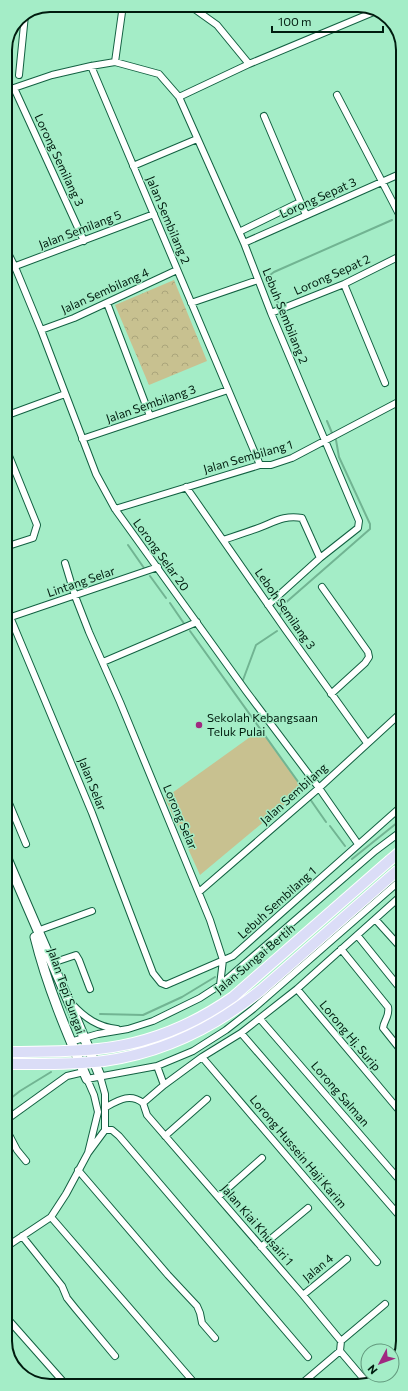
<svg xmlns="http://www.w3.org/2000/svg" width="408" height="1391" font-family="Commissioner,sans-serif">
<defs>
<pattern id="park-crowns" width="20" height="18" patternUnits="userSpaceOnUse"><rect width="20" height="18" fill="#c8c190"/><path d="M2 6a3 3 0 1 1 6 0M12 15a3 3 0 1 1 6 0" fill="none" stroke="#aaa57b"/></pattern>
</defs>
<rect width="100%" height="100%" fill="#a4edc7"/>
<path fill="url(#park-crowns)" d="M174,280L207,361L149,385L115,305Z"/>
<path fill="#c8c190" d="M260,730L303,789L200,875L165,798Z"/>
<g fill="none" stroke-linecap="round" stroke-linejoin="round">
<path stroke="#71b492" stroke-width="2" d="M278,303L268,280L270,275L274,272L392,220
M327,421L332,433
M128,545L144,568
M150,576L166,598
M170,603L185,625
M280,615L283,605L370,529V524L339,457L336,440
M190,631L304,790
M243,680L256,645L277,631
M310,799L326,822
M330,826L345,846
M352,859L403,818
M100,1014L143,1015L182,997L215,977
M6,1102L20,1091L51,1072"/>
<g stroke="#136142" stroke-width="8">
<path id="street" d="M189,5L217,25L249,64
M115,62L123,5
M91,66L260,465
M19,75L25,15
M14,88L84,241
M5,91L52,75L91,66L115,62L159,74L179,97L244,243L271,313L359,521L358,528L320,558L268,605
M337,95L402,220
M179,97L249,64L376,11
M264,116L306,215
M133,166L197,139
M239,232L300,202
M244,243L402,173
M5,247L15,267L41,330L96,474L115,509L246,691L319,788L358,844
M5,270L154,214
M344,284L385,383
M107,303L150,416
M191,303L258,280
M271,313L344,284L402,255
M41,330L74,318L177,270
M5,416L65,394
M82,439L228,390
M5,446L37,525L33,538L5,547
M186,487L285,629L367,743
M115,509L260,465H271L292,458L402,400
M223,540C235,536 248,532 261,527C276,521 285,515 302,518L320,558
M65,563L75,596L89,632L120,702L210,920L223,960L220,985
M322,587L368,652L369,657L365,663L331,694
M5,605L92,813L153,973L161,983L166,985L233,956L403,805
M11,617L158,567
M103,662L197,622
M6,796L26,844
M6,880L14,875
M199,892L319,788L403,711
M375,919L403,950
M37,931L92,911
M357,935L403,992
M341,949L388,1007C390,1016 384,1020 383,1028L403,1053
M52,963L76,955L79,960L90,989
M297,989L403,1115
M72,1004C85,1018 98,1027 117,1029
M260,1019L403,1184
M241,1033L403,1220
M70,1042L98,1034L128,1029L153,1021L200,998L220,985L375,851L403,830
M202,1057L377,1262
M157,1066L164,1085
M106,1107C119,1100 130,1093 143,1103
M6,1120L67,1076L84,1072
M6,1129L17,1150L26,1161
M105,1130H112L119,1136L308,1357
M165,1136L207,1099
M88,1153L98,1112L94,1095L87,1079L157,1066L193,1051L226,1030L253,1009L403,878
M78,1170L168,1275L197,1306L200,1313L202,1323L215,1338
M218,1197L262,1158
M51,1217L197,1386
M22,1236L62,1286L67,1298L75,1308L115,1356
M6,1247L51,1217L66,1194L88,1153L105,1130V1094L100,1076
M261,1247L308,1208
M303,1295L347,1259
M6,1317L67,1386
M341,1341L385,1304
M368,1384L340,1351L341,1341L303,1295L147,1115L143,1103L164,1085L202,1057L241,1033L297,989L403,894
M300,1385L340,1351"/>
</g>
<g stroke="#136142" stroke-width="11">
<path id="secondary" d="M6,856C37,930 70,1002 100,1076
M35,937C47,986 67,1033 87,1079"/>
</g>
<g stroke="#fff" stroke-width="12">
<path id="primary" d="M390,860L403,849"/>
</g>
<use href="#street" stroke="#fff" stroke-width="6"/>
<use href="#secondary" stroke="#fff" stroke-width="9"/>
<use href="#primary" stroke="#dbddf7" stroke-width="10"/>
<g stroke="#fff" stroke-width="12" stroke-linecap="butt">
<path id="primary-bridge" d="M6,1052C36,1052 67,1052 98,1049C147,1044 193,1025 233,997L390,860
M6,1064C38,1064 72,1065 104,1061C162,1053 215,1027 261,990L398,870"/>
</g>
<use href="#primary-bridge" stroke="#dbddf7" stroke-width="10"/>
</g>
<circle fill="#a02880" stroke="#a4edc7" stroke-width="1.5" cx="199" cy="725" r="4"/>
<g text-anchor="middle" stroke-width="3" stroke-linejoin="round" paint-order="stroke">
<g font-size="12" fill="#001c0f" stroke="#a4edc7">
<text transform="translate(59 160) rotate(65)" y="4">Lorong Semilang 3</text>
<text transform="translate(318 198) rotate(-24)" y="4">Lorong Sepat 3</text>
<text transform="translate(168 220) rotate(67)" y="4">Jalan Sembilang 2</text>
<text transform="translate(80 230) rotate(-21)" y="4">Jalan Semilang 5</text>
<text transform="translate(332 275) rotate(-24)" y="4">Lorong Sepat 2</text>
<text transform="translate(105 291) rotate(-24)" y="4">Jalan Sembilang 4</text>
<text transform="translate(285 316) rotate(68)" y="4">Lebuh Sembilang 2</text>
<text transform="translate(151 404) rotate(-19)" y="4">Jalan Sembilang 3</text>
<text transform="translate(248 457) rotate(-16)" y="4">Jalan Sembilang 1</text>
<text transform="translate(161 555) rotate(54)" y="4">Lorong Selar 20</text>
<text transform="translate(81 582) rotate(-19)" y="4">Lintang Selar</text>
<text transform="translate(285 609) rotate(55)" y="4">Leboh Semilang 3</text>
<text transform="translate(92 784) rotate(68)" y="4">Jalan Selar</text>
<text transform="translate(294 794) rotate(-42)" y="4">Jalan Sembilang</text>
<text transform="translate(180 817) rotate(67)" y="4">Lorong Selar</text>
<text transform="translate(277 903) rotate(-42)" y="4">Lebuh Sembilang 1</text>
<text transform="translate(255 959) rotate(-40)" y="4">Jalan Sungai Bertih</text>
<text transform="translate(66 991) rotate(71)" y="4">Jalan Tepi Sungai</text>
<text transform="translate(350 1036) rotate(50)" y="4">Lorong Hj. Surip</text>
<text transform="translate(340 1094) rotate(49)" y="4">Lorong Salman</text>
<text transform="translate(298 1152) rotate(50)" y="4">Lorong Hussein Haji Karim</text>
<text transform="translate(257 1225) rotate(49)" y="4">Jalan Kiai Khusairi 1</text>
<text transform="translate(318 1268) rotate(-40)" y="4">Jalan 4</text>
</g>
<g font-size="12" fill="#001c0f" stroke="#a4edc7" text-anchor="start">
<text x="207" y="722">Sekolah Kebangsaan<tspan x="207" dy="14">Teluk Pulai</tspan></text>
</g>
</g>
<path d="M0 0H408V1391H0ZM50 12H358A38 38 0 0 1 396 50V1341A38 38 0 0 1 358 1379H50A38 38 0 0 1 12 1341V50A38 38 0 0 1 50 12Z" fill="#a4edc7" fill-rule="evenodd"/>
<path fill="none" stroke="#001c0f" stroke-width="2" d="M50 12H358A38 38 0 0 1 396 50V1341A38 38 0 0 1 358 1379H50A38 38 0 0 1 12 1341V50A38 38 0 0 1 50 12Z"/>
<g transform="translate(380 1363) rotate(229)"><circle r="19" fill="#a4edc7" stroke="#62997d"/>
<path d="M0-3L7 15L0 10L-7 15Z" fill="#a02880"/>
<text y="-6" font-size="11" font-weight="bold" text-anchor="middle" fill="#001c0f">N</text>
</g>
<path d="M272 26v6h111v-6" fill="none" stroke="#001c0f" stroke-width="2"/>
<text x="278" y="26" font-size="12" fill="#001c0f" stroke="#a4edc7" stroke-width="3" paint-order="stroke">100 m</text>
</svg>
